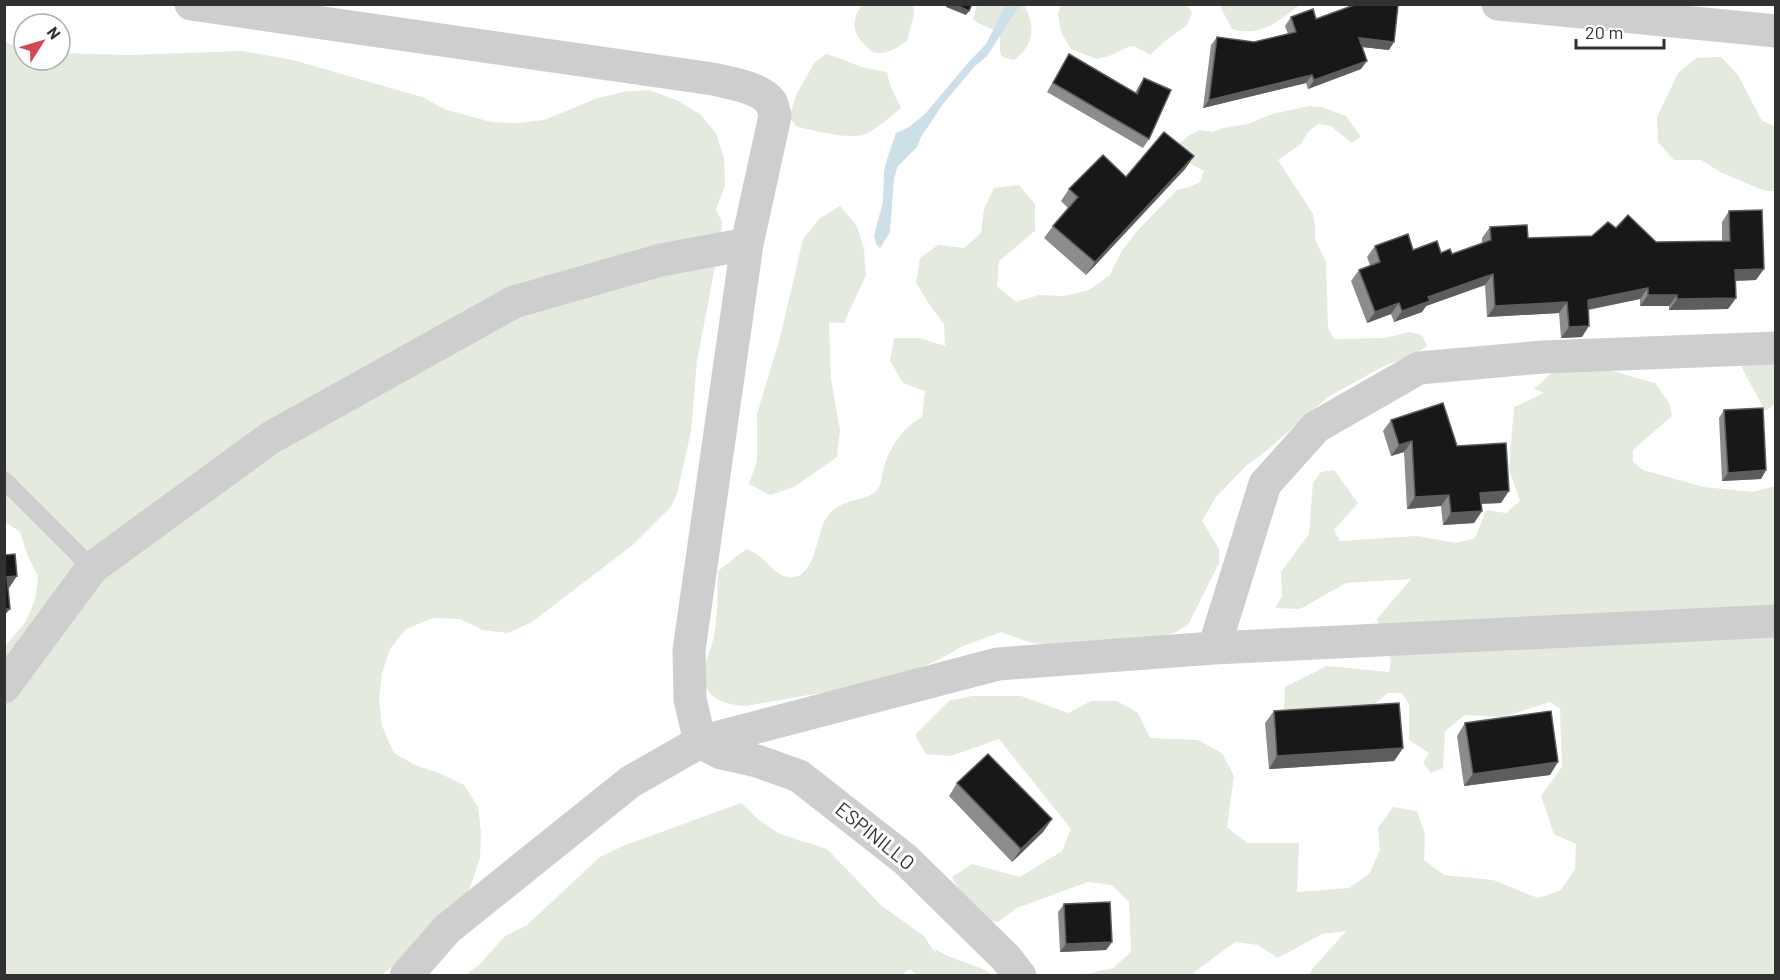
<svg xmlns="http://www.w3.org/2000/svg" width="1780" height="980" font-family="Barlow,sans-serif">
<rect width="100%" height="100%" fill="#fff"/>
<path fill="#e5eade" d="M1061,4L1187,5L1192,13L1187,25L1165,41L1150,55L1134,46L1128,47L1109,56L1096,59L1071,49L1061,32L1058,14Z
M862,5H913C916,20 909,25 908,40C899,47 885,56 873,52C872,52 866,47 866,46C852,34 851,19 862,5Z
M977,5H1024C1036,26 1034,45 1014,60L1002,57L1000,51V33C992,27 981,27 973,19Z
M1222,5V4L1300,5C1277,21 1262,38 1232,29L1221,8Z
M4,41L24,51V60H60V53L129,55L242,51L293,60L422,97L444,109L491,122L518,123L544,120L595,99L622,92L649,90L676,100L700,114L716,133L724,158L725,185L716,210L722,222L721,235L697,361L691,431L677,494L671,507L634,544L532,622L508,633L482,630L460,619L433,618L406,629L390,649L382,673L379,699L382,726L394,753L415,765L441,774L464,785L478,807L481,833L480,858L463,908L382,975H5V646L25,623L35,600L38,577L27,554L20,532L5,522Z
M826,54L839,58L861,67L887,72L890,85L901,108C889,117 876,131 862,135C847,139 813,130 797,127L789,117L797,93L815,62Z
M1721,57L1738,75L1762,121L1775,126V191H1765L1720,172L1701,160H1674L1658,142L1657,117L1678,73L1696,58Z
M1309,106L1321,107L1346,116L1361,137L1351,143L1331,126L1318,124L1308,132L1301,144L1278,160L1313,214L1315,225V239L1326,262L1328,328L1334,339L1385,338L1410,332L1422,335L1427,346L1416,353L1382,367L1328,397L1265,452L1246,466L1216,497L1202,521L1219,549V563L1188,625L1176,632L1163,636L1074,646L1032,643L1001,632L963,646L940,659L902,676L877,683L746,706C726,705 701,698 704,673C705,661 711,649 714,637C718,615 717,593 718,571L746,549C750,551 755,552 758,555C768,562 775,575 788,577C815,581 816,537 825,520C840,495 866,504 878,489C882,484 882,473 884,467C887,455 896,439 904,431C909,425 916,421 922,417L925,391L903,383L890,361L894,338H919L945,346L944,324L929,304L916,283L920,258L938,245L964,248L981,233L984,209L994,188L1019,185L1035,204V231L999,261L997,286L1016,302L1039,295L1064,296L1089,290L1110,275L1121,252L1136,232L1177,190L1189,187L1200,182L1204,171L1182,159L1174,148L1188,136L1199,130L1212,132L1223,128L1248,124L1272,114Z
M840,206L857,226L864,249L866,275L844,323L829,322L831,379L840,430L837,457L794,487L770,495L749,484L757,461V414L780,338L803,239L819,219Z
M1775,339V404L1765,411L1742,368L1746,358Z
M1602,368L1655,383L1669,403L1672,416L1633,450V462L1643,470L1704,487L1753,492L1775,486V975H1309L1313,968L1346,931L1322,934L1278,958L1258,945L1235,942L1197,970L1192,975H1081L1113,968L1131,952L1129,902L1112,885L1088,882L1017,908L998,922L974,918L952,877L972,864L1020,877L1062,851L1071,829L999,739L951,756L926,754L915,735L949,701L972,696H1021L1068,713L1091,701H1117L1138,713L1150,738L1198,740L1222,753L1234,776L1227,827L1247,843H1299L1297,892L1349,888L1370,873L1380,850L1378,828L1393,807L1417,811L1425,834L1424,860L1444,875L1493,880L1538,898L1561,890L1575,869L1576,844L1554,834L1541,796L1562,767L1560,709L1550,702L1503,717L1465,715L1445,731L1443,768L1431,773L1423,763L1429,753L1409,740V704L1402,693H1388L1320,749L1284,714L1285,687L1327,666L1389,672L1391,661L1377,619L1411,579L1346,583L1300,609L1275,608L1282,596L1281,572L1309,534L1313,483L1321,472L1334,470L1358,503L1334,530L1340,541L1416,536L1456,543L1475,538L1486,510L1506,513L1520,501L1509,469L1514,407L1544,393L1534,389L1554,371Z
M741,803L759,820L780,834L827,849L882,906L924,936L936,954L935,949C953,961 975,963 993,975H916L910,969L900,976L465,975L479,965L505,936L527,925L600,857L623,846Z"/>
<path fill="#cddfe8" d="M1006,4L1020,5L987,56L974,67L943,104L921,137L917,147L898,166L894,178L890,232L880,248L876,244L874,235L883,202L884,171L889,153L896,133L909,127L925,114L967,64L986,44Z"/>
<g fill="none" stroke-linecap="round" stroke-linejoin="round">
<path stroke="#cecece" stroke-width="18" d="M4,480L92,568"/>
<path stroke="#cecece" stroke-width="33" d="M191,4L713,79C730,83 759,87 771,102C773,106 774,112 775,116L747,244L689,650L690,699L700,742L721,753L757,761L799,776L906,860L1006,958L1020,976
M1498,4L1776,31
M1214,648L1265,484L1316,427L1419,368L1543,357L1776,348
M4,687L92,568L270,438L514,302L661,260L747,244
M406,976L447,929L630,782L700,742L998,664L1214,648L1776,621"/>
</g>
<path fill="#8c8c8c" d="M1291,17L1316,19L1389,50L1362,47L1361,69L1308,89L1306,83L1203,108L1211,45L1217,37L1254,42L1288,34L1285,26Z
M1069,54L1135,93L1138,87L1144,78L1149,139L1143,148L1047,92Z
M1194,156L1185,169L1086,275L1044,238L1053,226L1068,208L1061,201L1069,189L1126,177Z
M1729,211L1756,280L1735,281L1736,298L1728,309L1669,310V306H1640V299L1589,310L1582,337L1561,338L1559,313L1487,317L1485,285L1426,306L1422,312L1394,322L1391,314L1367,323L1351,281L1359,270L1370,265L1367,257L1375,246L1452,254L1482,243V238L1490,227L1528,238L1592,236L1616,228L1656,242L1722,241V222Z
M1724,410L1766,470L1761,479L1722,481L1719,418Z
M1391,420L1457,446L1501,503L1481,504L1482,511L1474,523L1443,525L1441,506L1407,509L1404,452L1391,456L1383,431Z
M1274,711L1403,748L1394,761L1269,769L1265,723Z
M1465,723L1550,775L1464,786L1457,736Z
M957,783L1052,819L1043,832L1012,862L949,796Z
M1064,904L1112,942L1106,950L1060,952L1058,912Z"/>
<path fill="#5d5d5d" d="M947,4H954L969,11L966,15L946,7Z
M1359,38L1394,42L1389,50L1353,46Z
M1367,61L1361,69L1308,89L1314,80Z
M1312,75L1306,83L1203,108L1209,100Z
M1194,156L1185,169L1086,275L1095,262Z
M1764,269L1756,280L1727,281L1735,270Z
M1493,274L1485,285L1426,306L1422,312L1394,322L1402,311L1428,297Z
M1648,288L1640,299L1580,311L1588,300Z
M1648,295H1677L1669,306H1640Z
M1736,298L1728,309L1669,310L1677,299Z
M1567,302L1559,313L1487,317L1495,306Z
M1399,303L1391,314L1367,323L1375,312Z
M1589,326L1582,337L1561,338L1569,327Z
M1412,441L1404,452L1391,456L1399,445Z
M1766,470L1761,479L1722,481L1728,473Z
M1509,491L1501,503L1472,504L1480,493Z
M1449,495L1441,506L1407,509L1415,497Z
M1482,511L1474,523L1443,525L1451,513Z
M17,576L9,588L4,589L7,577Z
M4,609H10L4,616Z
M1403,748L1394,761L1269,769L1277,756Z
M1558,762L1550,775L1464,786L1473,774Z
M1052,819L1043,832L1012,862L1021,849Z
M1112,942L1106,950L1060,952L1066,944Z"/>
<path fill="#181818" stroke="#5d5d5d" stroke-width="1.5" d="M954,4H972L969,11Z
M1357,4L1398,5L1394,42L1359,38L1367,61L1314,80L1312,75L1209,100L1217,37L1254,42L1296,32L1291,17L1313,9L1316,19Z
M1069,54L1137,94L1144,78L1171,90L1149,139L1053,83Z
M1164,132L1194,156L1095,262L1053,226L1078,197L1069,189L1103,155L1126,177Z
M1762,210L1764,269L1735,270L1736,298L1677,299V295H1648V288L1588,300L1589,326L1569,327L1567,302L1495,306L1493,274L1428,297L1430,301L1402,311L1399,303L1375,312L1359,270L1380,262L1375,246L1408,234L1413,250L1437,241L1441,253L1450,249L1452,254L1491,240L1490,227L1527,225L1528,238L1592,236L1608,222L1616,228L1628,215L1656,242L1730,241L1729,211Z
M1443,403L1457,446L1506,443L1509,491L1480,493L1482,511L1451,513L1449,495L1415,497L1412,441L1399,445L1391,420Z
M1763,408L1766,470L1728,473L1724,410Z
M4,542L5,555L15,554L17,576L7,577L10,609H4Z
M1399,703L1403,748L1277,756L1274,711Z
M1551,711L1558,762L1473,774L1465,723Z
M988,754L1052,819L1021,849L957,783Z
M1110,902L1112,942L1066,944L1064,904Z"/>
<g text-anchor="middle" stroke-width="6" stroke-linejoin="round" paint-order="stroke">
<g font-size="20" fill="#313131" stroke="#fff">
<text transform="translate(875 836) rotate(39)" y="7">ESPINILLO</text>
</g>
</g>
<rect width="1780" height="980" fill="none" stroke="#313131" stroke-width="12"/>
<g transform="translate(42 42) rotate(53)"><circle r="28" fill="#ffffff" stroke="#adadad" stroke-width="1.5"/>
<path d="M0-4.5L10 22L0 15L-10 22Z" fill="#d54756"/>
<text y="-9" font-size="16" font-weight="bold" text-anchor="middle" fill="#313131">N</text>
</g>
<path d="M1576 39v9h88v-9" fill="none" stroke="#313131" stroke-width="3"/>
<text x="1585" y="39" font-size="18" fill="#313131" stroke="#ffffff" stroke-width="4.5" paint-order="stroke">20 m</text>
</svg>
